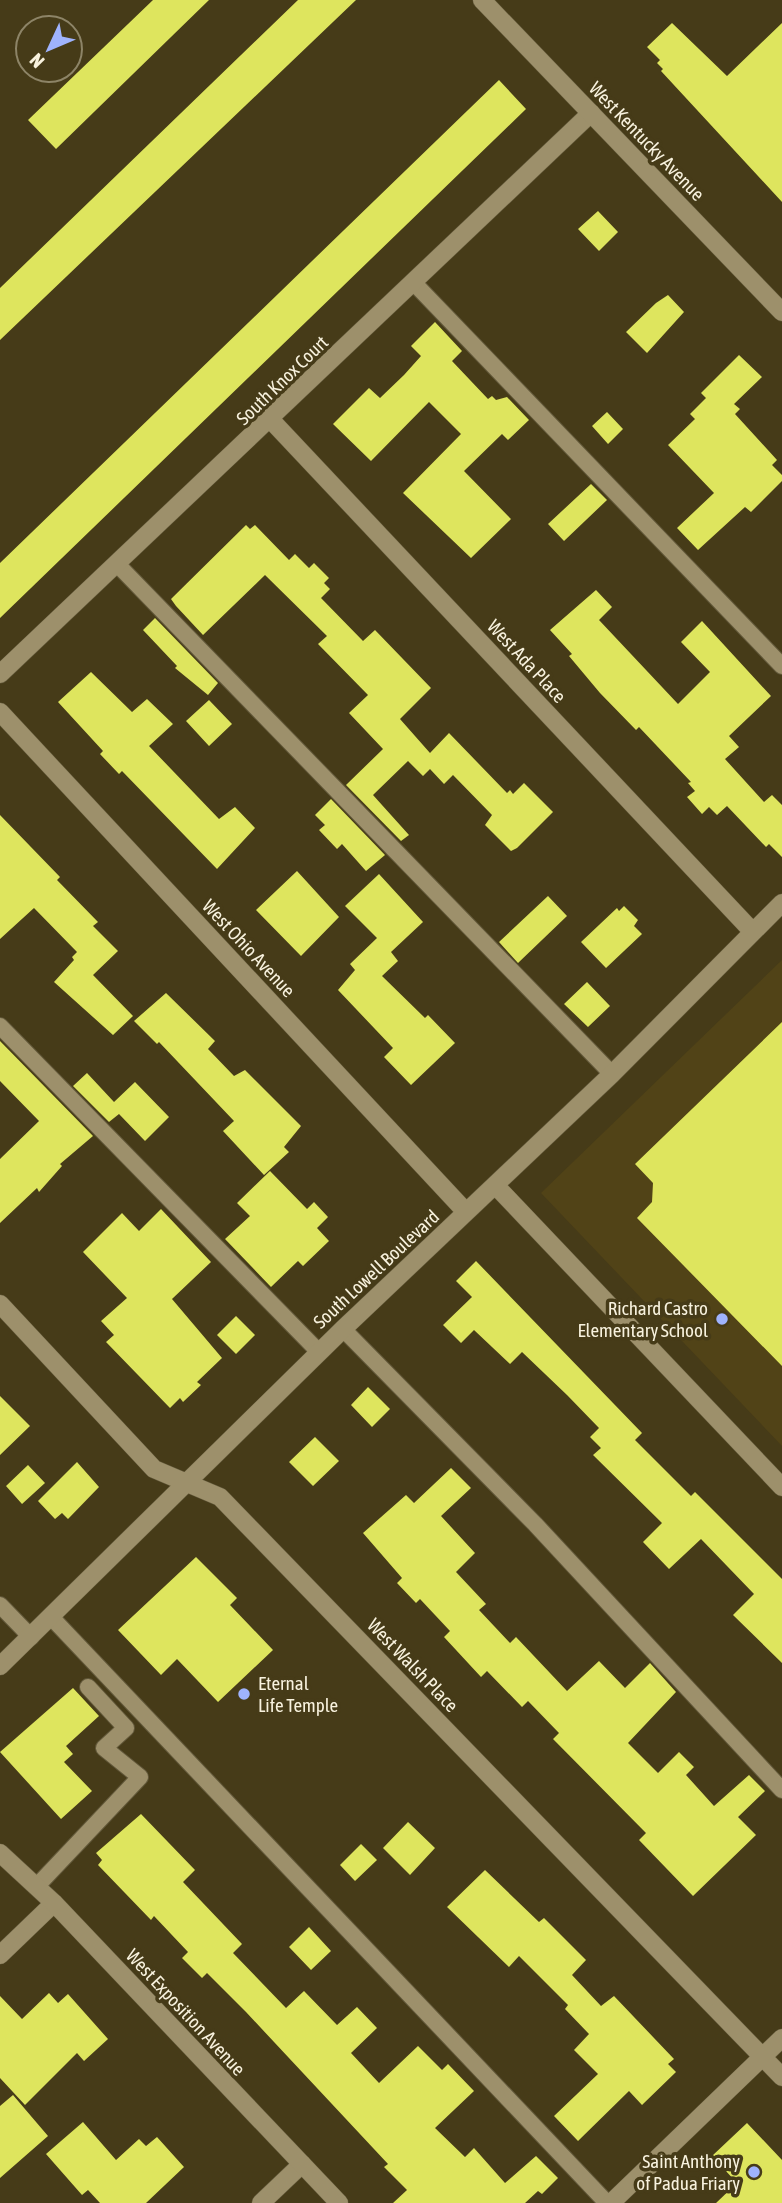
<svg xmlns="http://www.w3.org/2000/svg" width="782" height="2203" font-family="'Asap Condensed',sans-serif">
<rect width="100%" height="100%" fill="#463b18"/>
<path fill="#514317" d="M782,960V1446L541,1193Z"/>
<path fill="#dee55e" d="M153,0H209L56,149L28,120Z
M298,0H356L0,340V288Z
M672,23L727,76L782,23V202L661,71L663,69L657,63L660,60L647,47Z
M499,80L526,109L0,618V563Z
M598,211L618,232L599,251L578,229Z
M668,295L684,312L647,353L626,332L656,303Z
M435,322L462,351L452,361L488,399L492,396L496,400L507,397L529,420L508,440L502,434L464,471L511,519L471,558L403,493L461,434L429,402L371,461L333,424L369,388L380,398L404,375L421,356L411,346Z
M739,355L762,377L734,404L740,409L735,414L777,460L772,465L782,475V481L751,512L745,507L698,550L677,528L714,493L668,445L695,419L690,414L706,398L701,393Z
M607,412L623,429L608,444L592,426Z
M591,484L607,500L564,541L548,524Z
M246,525L250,529L255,525L289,560L295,554L309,568L314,563L329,578L324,583L330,589L321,598L363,641L375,630L431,688L400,719L430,753L449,733L507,793L510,790L513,794L524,783L553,812L517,848L511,851L485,825L492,815L453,775L444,784L430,769L423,776L408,761L373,795L409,835L401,841L346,785L383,749L349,713L368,695L318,644L327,636L265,575L203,635L176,606L171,599Z
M596,590L612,607L599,620L678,704L710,672L681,642L702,621L771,696L729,736L739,747L725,759L764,802L772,795L782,805V857L769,844L766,847L727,806L717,815L709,807L702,814L687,797L695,791L688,783L691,782L639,727L636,730L600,693L569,656L572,654L550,630Z
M155,618L218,683L208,695L175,668L177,666L143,630Z
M91,672L132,712L147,699L173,724L149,746L219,819L235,807L255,828L217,869L122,771L119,774L100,754L103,751L58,702Z
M209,700L232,724L209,746L186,721Z
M331,799L385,855L366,871L342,844L337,849L319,830L325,825L315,815Z
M0,815L60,877L57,880L98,922L93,926L118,951L93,975L133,1016L113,1035L54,982L74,960L72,957L77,952L34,908L0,939Z
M297,871L339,917L301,956L256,910Z
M379,874L423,922L391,952L398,961L382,976L425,1018L428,1015L455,1043L411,1085L384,1057L393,1048L338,990L355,970L350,964L377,938L345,906Z
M548,896L567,916L518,963L499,942Z
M624,906L638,920L634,926L642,934L606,968L581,942L617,908L619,911Z
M587,982L610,1006L588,1027L564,1004Z
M166,993L215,1041L208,1049L234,1076L245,1070L301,1126L284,1147L289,1152L264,1175L223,1131L234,1121L159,1042L157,1044L134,1021Z
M782,1022V1366L637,1218L652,1202L653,1183L635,1164Z
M0,1041L93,1136L60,1164L62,1166L39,1192L37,1188L0,1223V1159L39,1121L0,1081Z
M87,1073L114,1102L135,1082L169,1117L145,1141L119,1114L109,1122L73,1086Z
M270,1171L307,1209L314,1202L328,1217L317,1228L329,1241L303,1266L298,1261L271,1287L225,1239L250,1216L237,1203Z
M161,1209L211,1262L172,1299L222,1358L197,1382L201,1385L183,1402L180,1398L170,1408L106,1342L114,1335L101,1321L127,1298L83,1252L122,1213L139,1231Z
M476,1261L642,1433L635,1440L691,1496L695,1492L782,1579V1663L733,1615L754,1594L701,1539L669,1569L643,1542L662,1523L593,1455L601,1448L590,1437L599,1428L567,1395L522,1352L510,1364L474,1330L461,1343L443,1325L472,1297L456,1281Z
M236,1316L255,1335L236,1354L217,1335Z
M368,1387L390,1409L372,1427L351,1405Z
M0,1396L30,1426L0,1455Z
M315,1437L339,1461L313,1486L289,1462Z
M77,1462L99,1487L68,1519L62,1513L55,1519L38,1501Z
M28,1465L45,1483L22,1504L6,1486Z
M451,1468L471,1488L441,1516L475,1553L456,1572L486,1604L479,1610L510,1643L516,1637L567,1691L599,1661L625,1688L650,1663L676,1692L628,1743L658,1773L679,1752L694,1767L686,1775L714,1806L749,1775L765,1791L738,1817L756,1835L693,1896L639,1840L646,1833L553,1739L559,1733L528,1701L522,1707L487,1671L481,1677L444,1637L450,1631L420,1599L416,1603L397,1583L402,1578L363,1533L406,1495L414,1503Z
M196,1557L237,1598L230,1605L273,1650L218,1702L177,1659L161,1675L118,1630Z
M73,1688L99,1716L66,1746L73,1754L64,1762L92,1791L61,1819L0,1752Z
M141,1814L195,1870L183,1882L242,1944L233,1953L286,2008L304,1991L337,2025L357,2007L377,2028L351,2053L379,2083L418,2046L442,2070L448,2064L474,2091L435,2128L465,2157L474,2148L505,2183L536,2156L558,2178L542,2194L538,2191L525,2203H393L407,2190L384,2167L388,2164L246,2012L207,1973L202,1978L182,1958L188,1952L154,1916L151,1920L98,1865L102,1860L96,1853Z
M408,1822L435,1848L410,1875L383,1848Z
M361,1844L377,1860L355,1881L340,1865Z
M485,1870L539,1922L544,1918L586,1960L572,1975L601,2006L614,1996L674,2059L668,2064L676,2072L642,2105L629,2091L578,2141L554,2116L598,2074L574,2050L589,2034L565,2009L568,2005L519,1956L509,1967L447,1907Z
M309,1927L331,1951L311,1970L289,1947Z
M49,1993L58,2003L68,1994L108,2039L84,2061L77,2053L25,2105L0,2078V1996L22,2019Z
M13,2095L48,2136L0,2178V2106Z
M83,2122L116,2160L139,2139L146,2146L157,2137L184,2167L146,2203H100L88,2190L82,2195L46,2154Z
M747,2123L782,2160V2203H716L737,2183L712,2156Z"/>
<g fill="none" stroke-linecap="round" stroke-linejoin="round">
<g stroke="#62583a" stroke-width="18">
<path id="lane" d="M414,283L782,666
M117,564L612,1074
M0,1026L319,1352
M343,1329L535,1524L782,1790
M0,1605L31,1637
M52,1618L607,2203
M36,1887L140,1777L104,1748L126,1728L88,1687"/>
</g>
<g stroke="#62583a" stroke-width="19">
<path id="street" d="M271,420L752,931
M0,674L591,113
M0,712L466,1212
M495,1185L782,1487
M0,1304L154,1469L220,1497L782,2077
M0,1666L343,1329L612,1074L782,903
M0,1955L54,1903
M261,2203L302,2164
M611,2203L782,2038"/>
</g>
<g stroke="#62583a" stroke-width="19">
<path id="secondary" d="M482,0L782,312
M0,1853L54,1903L339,2203"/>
</g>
<use href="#lane" stroke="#9d906b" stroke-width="16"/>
<use href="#street" stroke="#9d906b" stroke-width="18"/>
<use href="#secondary" stroke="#9d906b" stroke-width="18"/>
</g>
<g fill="#9fb3fd" stroke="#463b18" stroke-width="2.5">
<circle cx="722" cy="1319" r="7"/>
<circle cx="244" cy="1694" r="7"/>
<circle cx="754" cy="2172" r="7"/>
</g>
<g text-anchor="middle" stroke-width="7" stroke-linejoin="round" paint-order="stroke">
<g font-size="19" fill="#f8f2de" stroke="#463b18">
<text transform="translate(647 141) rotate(46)" y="7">West Kentucky Avenue</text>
<text transform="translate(282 380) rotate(-44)" y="7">South Knox Court</text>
<text transform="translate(527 661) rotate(47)" y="7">West Ada Place</text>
<text transform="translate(249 948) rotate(47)" y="7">West Ohio Avenue</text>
<text transform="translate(376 1269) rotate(-43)" y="7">South Lowell Boulevard</text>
<text transform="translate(413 1665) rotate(46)" y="7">West Walsh Place</text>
<text transform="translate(186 2012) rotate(47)" y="7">West Exposition Avenue</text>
</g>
<g font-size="19" fill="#f8f2de" stroke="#463b18" text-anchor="end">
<text x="708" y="1315">Richard Castro<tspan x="708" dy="22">Elementary School</tspan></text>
<text x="258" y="1690" text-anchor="start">Eternal<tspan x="258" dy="22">Life Temple</tspan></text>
<text x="740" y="2168">Saint Anthony<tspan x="740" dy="22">of Padua Friary</tspan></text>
</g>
</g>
<g transform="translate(49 49) rotate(226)"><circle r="33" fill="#463b18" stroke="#8d8467" stroke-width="2"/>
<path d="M0-5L12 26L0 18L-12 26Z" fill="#9fb3fd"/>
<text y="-10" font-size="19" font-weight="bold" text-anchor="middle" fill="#f8f2de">N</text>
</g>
</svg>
